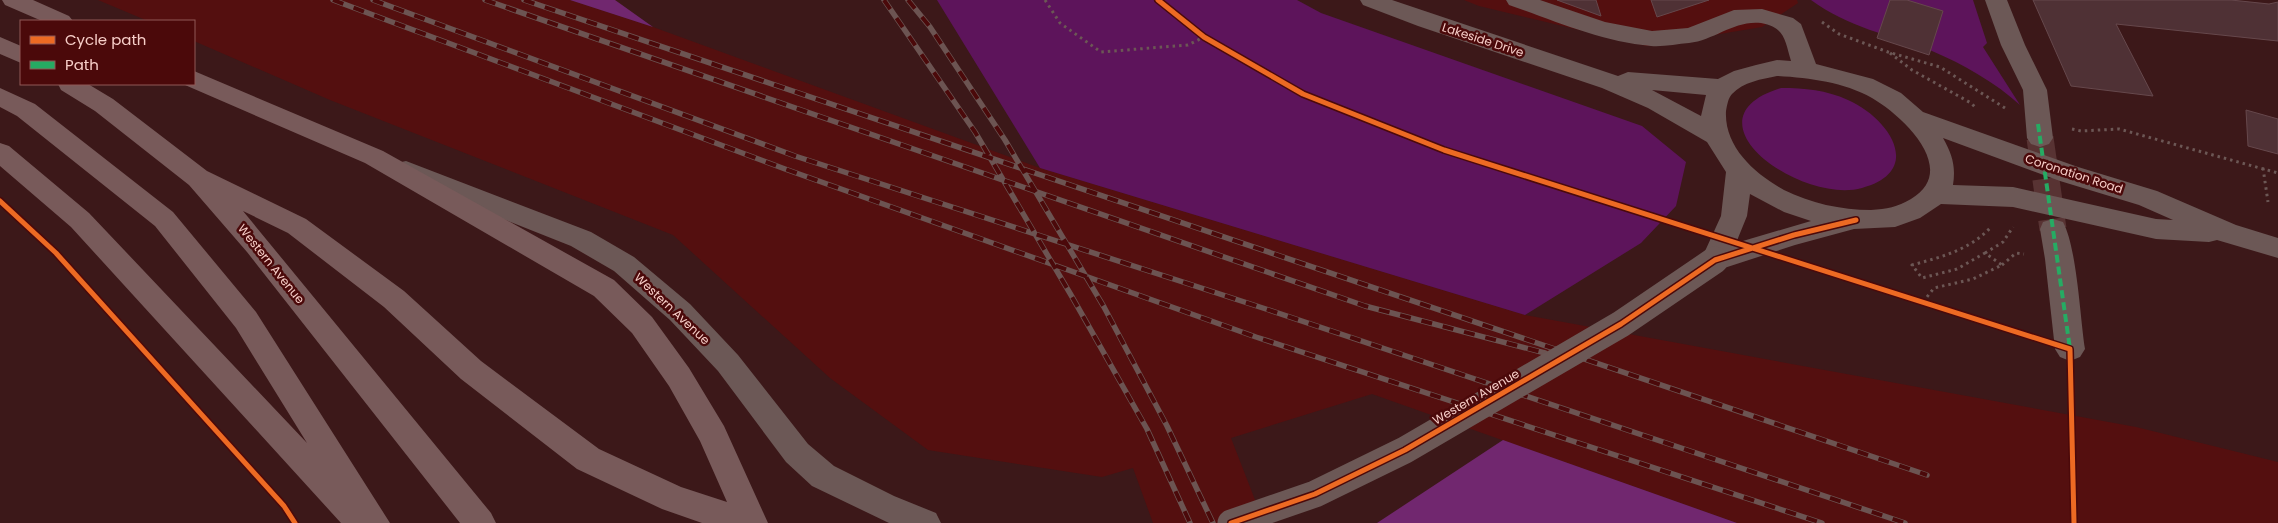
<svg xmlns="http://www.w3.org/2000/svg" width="2278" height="523" font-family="Poppins,sans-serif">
<rect width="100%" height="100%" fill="#3c1819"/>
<path fill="#540f0f" d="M98,0H570L653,27L1040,168L1525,315L2136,427L2278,462V523H1737L1372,394L1231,438L1264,523H1153L1133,468L1102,477L928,450L830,378L673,235L330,100L194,41V21H148Z
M1464,0H1797L1798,3L1762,27L1647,46L1479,6Z"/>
<path fill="#5d145b" d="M937,0H1297L1321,13L1642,126L1686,162L1676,206L1641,243L1525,315L1040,168Z
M1811,0H1973L1987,43L1983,47L2020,105C1996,83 1963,64 1932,51C1890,35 1847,27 1811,0Z
M1781,88C1805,88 1826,90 1848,100C1889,118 1925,171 1862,188C1801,205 1680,119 1781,88Z"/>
<path fill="#71276f" d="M570,0H615L653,27Z
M1503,440L1737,523H1377Z"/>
<path fill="#4f3135" stroke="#66484c" d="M1557,0H1596L1601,16Z
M1651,0H1709L1657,17Z
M1890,0H1907L1943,11L1929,55L1877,38Z
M2033,0H2231L2269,4L2278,2V41L2116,24L2153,96L2071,86Z
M2246,110L2278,119V154L2248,146Z"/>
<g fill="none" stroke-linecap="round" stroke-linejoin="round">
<path stroke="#583333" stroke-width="27" stroke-dasharray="27 14" stroke-linecap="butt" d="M2040,138L2053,229"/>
<path stroke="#6c5755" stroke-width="3" stroke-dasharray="2.5 4" stroke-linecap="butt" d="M1045,0L1060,23L1101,52L1188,45L1204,37
M1822,22L1839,34L1888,52L1940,67L2005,108
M1890,53L1912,70L1971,103L1977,109
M2072,129L2081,131L2119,129L2278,173
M2263,168L2268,202
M1985,253L2003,242L2013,227
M2002,265L2016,253L2024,254
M1923,302L1934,288L1973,279L2002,265L1985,253L1957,269L1922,278L1912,265C1941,257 1970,250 1991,227"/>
<path fill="#6c5856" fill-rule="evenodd" d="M1360,0H1392L1618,76L1628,72L1718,79L1734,71L1756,65L1777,60L1791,61C1785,41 1785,27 1761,23C1734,20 1715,40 1689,43C1677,44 1663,47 1651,46C1602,42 1555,21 1509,5L1506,0H1540L1605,22L1652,31L1688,28L1734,10L1762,9L1793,18L1801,24L1816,64L1873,79L1901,93L1923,112L2078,167L2157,191L2236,225L2278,238V258L2217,240L2209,242L2156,239L2013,207L1941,204L1920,218L1895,227L1854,229L1795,245L1715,271L1705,267L1701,260L1721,216L1726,172L1707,142L1648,108L1602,88L1418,26L1363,5ZM1777,76C1810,78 1843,82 1872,98C1903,116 1960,170 1911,199C1897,207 1887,209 1871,210C1841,210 1810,203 1784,190C1755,174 1724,147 1726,111C1727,106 1728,98 1732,94C1743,82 1762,79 1777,76ZM1652,90L1706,95L1701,116ZM1943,138L2060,181L2139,205L2173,220L2156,219L2013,187L1953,185C1956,166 1952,154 1943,138ZM1750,194L1784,212L1811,221L1736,243L1747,216Z
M1985,0H2007L2025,45L2047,90L2053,138L2049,144L2040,147L2031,144L2027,138L2023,90L2001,45Z
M406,161L591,232L634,257L690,304L738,355L808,444L834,466L894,496L936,513L941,523H889L812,486L786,462L718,371L670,320L614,271L571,246L397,177L393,170L397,163Z
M2053,219L2063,222C2077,248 2080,317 2085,349L2080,357L2070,361L2060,357L2055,349L2045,259L2040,229L2043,222Z"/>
<path fill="#785a5a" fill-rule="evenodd" d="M2,0H33L69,16L73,21H42L5,5Z
M0,37L21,46V63L0,54Z
M194,71L383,151L614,280L652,317L689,368L724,426L768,523H702L662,509L577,469L461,379L384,307L288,233L243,211L491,513L496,523H460L247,252L189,185L95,111L61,90L58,84H88L113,99L207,171L306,219L404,291L481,361L599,449L681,487L727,502L700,441L669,386L632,333L594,296L365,163L185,85L194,84Z
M0,88L35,104L173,212L256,312L390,523H341L71,227L0,166V143L9,146L89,213L307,443L236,328L155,226L17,116L0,107Z"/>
<g stroke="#6c5452" stroke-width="5.5">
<path id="rail" d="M333,0L785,169L1256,337L1822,523
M373,0L795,156L1269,310L1905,523
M485,0L1365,306L1545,353
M524,0L1927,475
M884,0L975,132L1071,295L1147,429L1190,523
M908,0L930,27L1005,140L1104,307L1167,426L1213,523"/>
</g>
<use href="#rail" stroke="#4b090a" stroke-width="4" stroke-dasharray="11" stroke-linecap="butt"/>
<path stroke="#6c5856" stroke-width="27" d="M1231,523L1315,494L1405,450L1621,324L1715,260"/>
<path stroke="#26ab63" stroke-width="4" stroke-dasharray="8 4" stroke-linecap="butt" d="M2038,124L2070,349"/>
<g stroke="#4b090a" stroke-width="8">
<path id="cycleway" d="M1158,0L1204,37L1303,94L1444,150L2070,349L2074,523
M0,201L56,253L284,506L295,523
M1231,523L1315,494L1405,450L1621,324L1715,260L1794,235L1856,220"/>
</g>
<use href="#cycleway" stroke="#ed6a23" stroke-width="5"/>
</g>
<g text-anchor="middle" stroke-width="5" stroke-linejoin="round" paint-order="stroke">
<g font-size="12" fill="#f8cfc9" stroke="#4b090a">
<text transform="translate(1483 40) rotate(18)" y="4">Lakeside Drive</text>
<text transform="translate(2074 174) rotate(18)" y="4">Coronation Road</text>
<text transform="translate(271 264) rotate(51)" y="4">Western Avenue</text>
<text transform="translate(672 309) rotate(43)" y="4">Western Avenue</text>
<text transform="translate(1476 397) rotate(-30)" y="4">Western Avenue</text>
</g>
</g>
<rect x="20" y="20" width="175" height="65" fill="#4b090a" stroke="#905856"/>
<rect x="30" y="36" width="25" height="8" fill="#ed6a23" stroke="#905856"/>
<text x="65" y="45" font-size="15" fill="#f8cfc9">Cycle path</text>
<rect x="30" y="61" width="25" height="8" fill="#26ab63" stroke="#905856"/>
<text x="65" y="70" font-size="15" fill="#f8cfc9">Path</text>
</svg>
